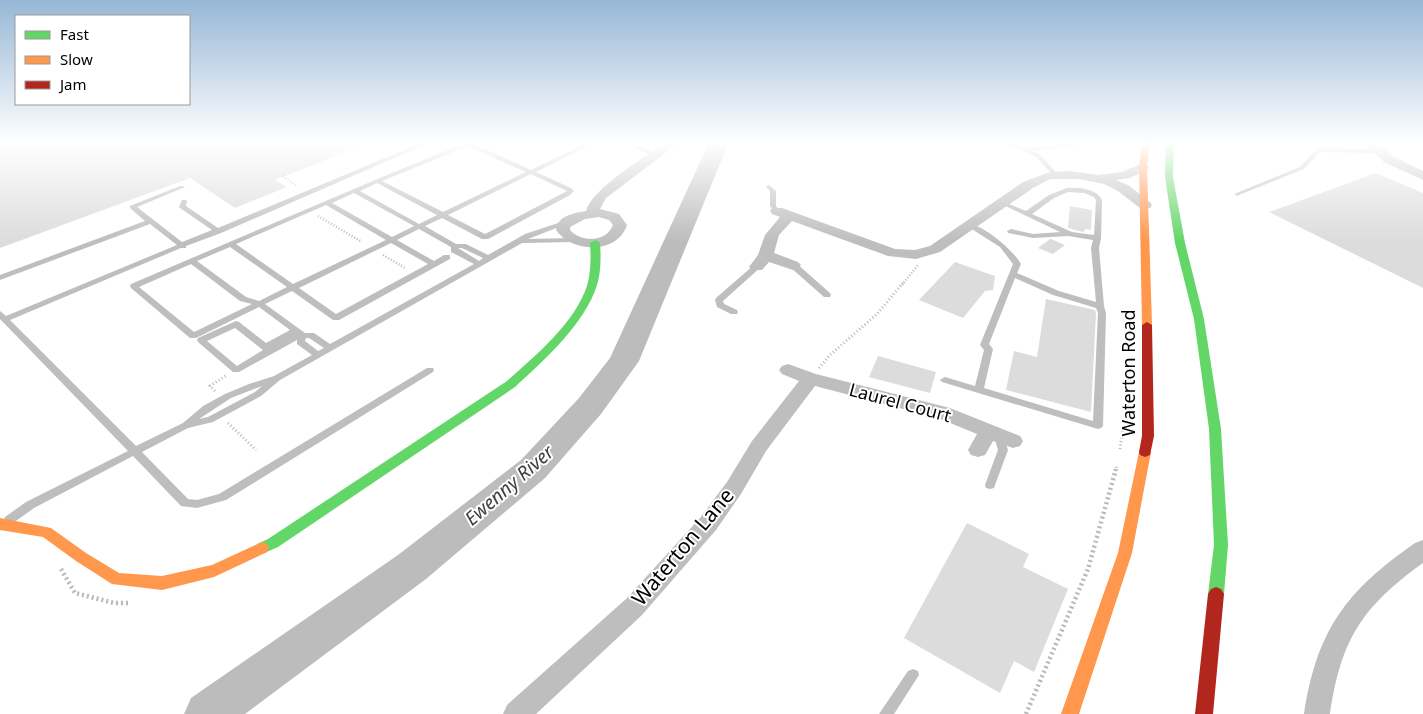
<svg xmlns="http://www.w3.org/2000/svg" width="1423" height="714" font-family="'Noto Sans',sans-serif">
<rect width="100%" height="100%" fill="#fff"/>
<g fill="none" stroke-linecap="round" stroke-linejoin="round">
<path fill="#bcbcbc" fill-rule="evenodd" d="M711,142H731L726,149L639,361L601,414L545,478L426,579L245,714H184L191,698L398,555L521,460L579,398L610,358L706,149Z"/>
</g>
<path fill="#dcdcdc" d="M0,142H368V143L275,180L287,187L235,208L190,178L0,248Z
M1376,173L1423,193V288L1269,212Z
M1070,206L1092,210L1091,230L1086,229L1083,232L1068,228Z
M1050,239H1051L1065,245L1053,254L1038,248Z
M955,262L995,276L993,290L985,291L963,318L919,300Z
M1046,299L1095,310L1096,313L1091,412L1006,390L1014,351L1037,357Z
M878,356L936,372L930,393L869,377Z
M967,523L1029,554L1023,567L1068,589L1034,672L1014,661L1000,693L904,638Z"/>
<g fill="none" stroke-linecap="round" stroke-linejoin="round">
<path stroke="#b8b8b8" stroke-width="2.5" stroke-dasharray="1 2" stroke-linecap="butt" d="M283,176L297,186
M318,216L362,242
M383,255L405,268
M902,285L918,265"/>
<path stroke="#b8b8b8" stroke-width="3" stroke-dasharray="1 2.5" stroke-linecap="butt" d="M819,368L830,355L877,314L903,283
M215,391L210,386L227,375
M228,423L256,450
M1120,449L1123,428
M1115,471L1117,465"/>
<path stroke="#b8b8b8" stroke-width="4.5" stroke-dasharray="2 3" stroke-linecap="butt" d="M61,569L75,593L114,603H128
M1026,714L1088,569L1116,469"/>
<path fill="#bebebe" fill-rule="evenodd" d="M423,142H431L221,233L186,246V248H181L10,320L136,446L183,423L203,406L225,394L249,384L274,376L312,355L297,344V340L239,372H233L198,342L197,340L198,338L236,321L239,322L266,343L290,330L259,307L196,338H190L131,288L130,286L131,284L375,180L460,145C468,144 476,142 484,142L478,146L531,170L588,142H596L536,172L571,188L574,191L570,195L488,239H482L442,218L425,226L456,244H466L488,255L525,234L567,220L569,221V223L528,239L573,238L577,240L573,242L522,243L280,380L261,396L213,422L188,428L142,452L188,499L197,500L219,494L427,368H433L434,370L433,372L226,500L197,508L181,506L133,456L34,508L13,523L9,524L5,523L4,520L5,517L26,502L128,451L0,319V311L6,316L177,245L150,224L0,280V275L145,221L130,208V206L180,186H184L185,187L137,207L182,242L212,230L180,208L179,207L182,200H186L187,201L186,206L218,228ZM463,148H472L526,172L443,212L382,181ZM531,174L567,191L485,234L448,215ZM377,183L437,215L419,224L360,191ZM354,193L414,226L392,237L332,203ZM326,205L386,240L293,284L236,244ZM419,229L451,247V252L474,264L330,344L314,333H305L265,304L292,291L333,320H339L450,259V255H444L434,261L397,240ZM391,243L428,264L336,314L299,288ZM230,247L287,287L259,301L246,297L197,261ZM458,248H462L483,258L479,261ZM191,264L240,301L252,304L194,332L139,287ZM235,328L263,350L237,366L207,341ZM306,338H309L324,348L318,351L305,341ZM262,386L255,392L208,417L199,419L231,398Z
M623,142H631L659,156L654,157Z
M1001,142C1012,142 1020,148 1028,148C1049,147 1068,142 1089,142L1086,144L1032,151L1039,154L1057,173V175H1053L1035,156Z
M1318,148L1377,149L1380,151L1377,153L1320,152L1304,169L1239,195L1237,196L1234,194L1300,167L1316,149Z
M769,185L776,191V206L780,211L779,212H775L770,206V191L766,187Z
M1067,188C1079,187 1097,189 1102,200L1101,238L1099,248L1104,306L1106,313L1103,426L1101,428L1098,429L942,382L940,380L945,377L975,386L984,350L980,345L1013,264L1000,247L967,226V224C982,223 1013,250 1021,264L1017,273L1059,291L1096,302L1091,248L1093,240L1068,236L1033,238L1008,233L1007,231L1011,229L1033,234L1060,232L999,203L1002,201L1004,202L1026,211L1049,195ZM1068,192L1084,193L1094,197L1096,200L1094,235L1072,232L1032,214L1054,198ZM1015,278L1053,295L1096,308L1098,313L1093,421L984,388L993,349L989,344Z
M790,263H796L830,293L831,295L830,297H824L790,267L789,265Z
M754,265H757L761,267L723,301L724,304L737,310L738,312L737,314H731L717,307L715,300L716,298Z
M999,432L1002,433L1008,450L995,485L994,488L990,489L986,488L985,485L998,450L994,436L996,433Z
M913,669L918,671L919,675L894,714H879L908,671Z"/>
<path fill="#bebebe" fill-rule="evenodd" d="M666,142H680L606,198L600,209L619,214L627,225C617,255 572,253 556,230C557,216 574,213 586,211C592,188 646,157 666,142ZM599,217L609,220L613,225C607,242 581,243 570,230V227L585,219Z
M1363,142H1376L1392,156L1423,171V180L1384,162Z
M1143,163L1149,167L1147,170L1130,178L1116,180L1128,185L1150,202L1152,205L1150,208H1140L1118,191L1104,184L1079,179H1050L1033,188L940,252L916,259L888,256L792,221L779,235L774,253L798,262L801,265L798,268L793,270L769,262L762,270H752L749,267L758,255L765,235L780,217L772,214L770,211L772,208H782L895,249L915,250L930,246L1023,182L1050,172L1069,171L1098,175L1122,172Z
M788,364L816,374L950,408L1020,436L1023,441L1020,446L1013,448L993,441L985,455L978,457L971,455L968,450L977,434L938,418L815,386L766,451L741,494L716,530L642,615L536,714H503L507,705L626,599L700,518L727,482L752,441L799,381L782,374L779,370L782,366Z
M1423,540V563C1362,607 1341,639 1330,714H1304C1317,630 1346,591 1415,543Z"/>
<path fill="#63d668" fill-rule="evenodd" d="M1166,142H1174L1173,177L1185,243L1204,319L1221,429L1228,545L1224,594L1221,599L1216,601L1211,599L1208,594L1214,545L1209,429L1194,319L1175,243L1165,177Z
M595,240L600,243C601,257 601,272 597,285C585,324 544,360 515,387L278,547L262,554L257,552L255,548L257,544L268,539L507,381C536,355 574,324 587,286C591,272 591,257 590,243Z"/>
<path fill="#ff974d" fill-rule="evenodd" d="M1142,142H1150L1147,167L1152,325L1147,328L1142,325L1139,167Z
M1145,447L1150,449L1151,452L1132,553L1079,714H1061L1118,553L1139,452L1140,449Z
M0,518L51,528L86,553L119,573L162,576L212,565L262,542L267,544L269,548L267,552L214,577L162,590L112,584L76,561L43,537L0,530Z"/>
<path fill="#b3261e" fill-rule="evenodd" d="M1147,322L1152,325L1154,436L1150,455L1145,457L1140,455L1139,452L1142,436V325Z
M1216,587L1221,589L1224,594L1213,714H1195L1208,594L1211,589Z"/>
</g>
<linearGradient id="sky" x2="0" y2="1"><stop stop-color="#96b7d6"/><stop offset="0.59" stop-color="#fff"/><stop offset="1" stop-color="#fff" stop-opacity="0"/></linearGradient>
<rect width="1423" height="242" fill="url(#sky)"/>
<g text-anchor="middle" stroke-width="4" stroke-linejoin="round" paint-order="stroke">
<g font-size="18" fill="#000" stroke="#fff">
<text transform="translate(1129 373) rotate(-90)" y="6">Waterton Road</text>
<text transform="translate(900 403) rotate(15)" y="6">Laurel Court</text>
</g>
<g font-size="19" font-style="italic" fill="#404040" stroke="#fff">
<text transform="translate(509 485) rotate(-41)" y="7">Ewenny River</text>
</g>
<g font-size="21" fill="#000" stroke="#fff">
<text transform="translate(683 547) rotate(-50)" y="7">Waterton Lane</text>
</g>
</g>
<rect x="15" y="15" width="175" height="90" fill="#ffffff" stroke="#999999"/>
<rect x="25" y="31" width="25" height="8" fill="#63d668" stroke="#999999"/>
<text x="60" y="40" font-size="15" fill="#000000">Fast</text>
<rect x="25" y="56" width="25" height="8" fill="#ff974d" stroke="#999999"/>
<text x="60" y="65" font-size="15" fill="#000000">Slow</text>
<rect x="25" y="81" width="25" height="8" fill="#b3261e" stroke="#999999"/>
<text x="60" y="90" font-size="15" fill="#000000">Jam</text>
</svg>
